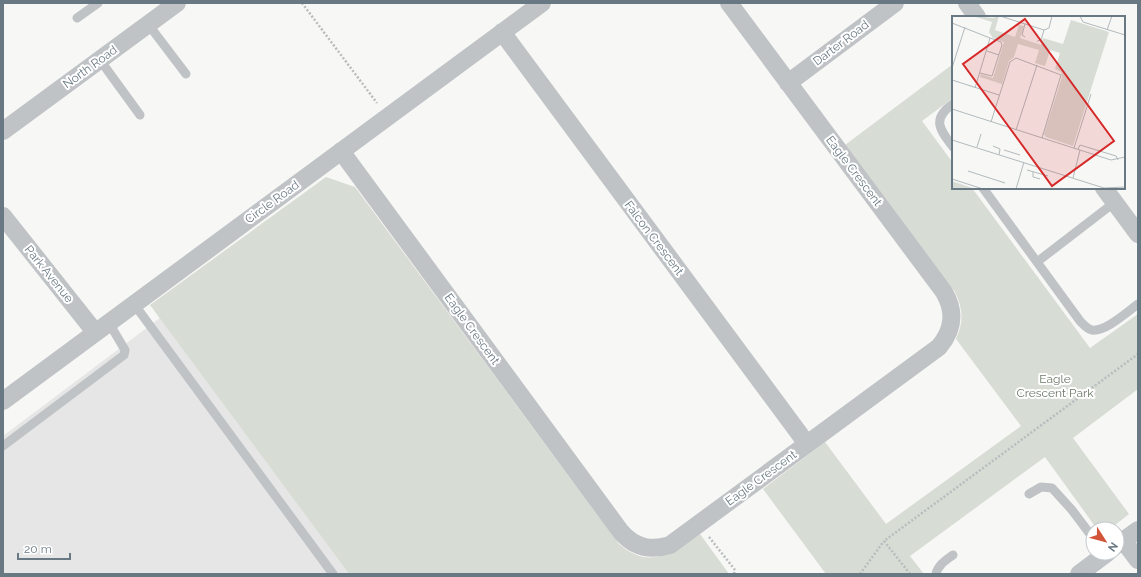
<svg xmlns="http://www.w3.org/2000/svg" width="1141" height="577" font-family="Raleway,sans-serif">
<rect width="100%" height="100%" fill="#f7f7f5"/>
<path fill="#e5e6e5" d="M160,318L349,574H3V436Z"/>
<path fill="#d7dcd4" d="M953,64V98L922,121L953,163V188H972L1090,348L1138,314V389L1073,438L1129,514L1110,529H1097L1045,457L910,556L924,574H826L763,489L825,442L886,524L1021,426L956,339C964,322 963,308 955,292L845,145Z
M326,177L355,187L619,544C650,571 672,552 700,534L729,574H349L150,305Z"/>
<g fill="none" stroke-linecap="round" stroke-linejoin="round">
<path stroke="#b9bcbe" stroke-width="2.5" stroke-dasharray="2 2" stroke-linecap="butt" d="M302,3L377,103
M709,537L735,570L734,574
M860,574L884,541
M910,574L884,541L1138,354"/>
<path stroke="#bfc3c6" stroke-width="9" d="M77,18L98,3
M148,24L186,74
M100,60L140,115
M953,104C931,119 940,130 953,147
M983,188L1080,321C1083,324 1087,329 1092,330C1105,332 1127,312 1138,304
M1037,262L1115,202
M134,304L333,574
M3,446L124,355L125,350L109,323
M1029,494L1041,487L1052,488L1072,510L1093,538
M936,574C938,565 946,560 953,555"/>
<path stroke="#bfc3c6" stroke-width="18" d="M967,3L977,17
M502,32L807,444
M788,83L895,3
M3,131L177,3
M341,151L621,532C635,548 651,551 670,545L939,347C954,329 955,311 944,292L729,3
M1104,188L1138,234
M3,216L95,332
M3,401L542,3
M1123,540L1138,560
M1117,545L1138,530
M1079,574L1107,553"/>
</g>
<g text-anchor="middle" stroke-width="4" stroke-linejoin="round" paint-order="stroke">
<g font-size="12" fill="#697983" stroke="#fff">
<text transform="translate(841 43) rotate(-37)" y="4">Darter Road</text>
<text transform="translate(90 67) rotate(-36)" y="4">North Road</text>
<text transform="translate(854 171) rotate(53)" y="4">Eagle Crescent</text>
<text transform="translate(272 202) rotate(-36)" y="4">Circle Road</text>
<text transform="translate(654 238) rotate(53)" y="4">Falcon Crescent</text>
<text transform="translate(49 274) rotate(51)" y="4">Park Avenue</text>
<text transform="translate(472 329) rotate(54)" y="4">Eagle Crescent</text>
<text transform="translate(761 478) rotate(-36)" y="4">Eagle Crescent</text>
</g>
<g font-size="12" fill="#6c7a67" stroke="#fff">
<text x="1055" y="383">Eagle<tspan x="1055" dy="14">Crescent Park</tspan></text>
</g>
</g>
<g transform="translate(952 16)">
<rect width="173" height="173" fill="#f7f7f5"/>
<path d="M21,0L41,2L47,0L43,14L63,21L67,9L72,10L68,22L89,29L91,22L111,28L119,4L157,16L121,130L94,121L92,118L110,61L109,56L103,53L108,37L98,34L93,50L83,47L87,34L66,28L62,41L57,45L50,68L28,61L29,58L41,62L52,26L41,22L37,16L40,6ZM0,165L23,173H3L0,172Z" fill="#d7dcd4"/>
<path fill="none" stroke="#b1babd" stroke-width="1" d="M48,0L92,14L97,12L100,0M128,0L131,6L173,19M0,7L38,22L23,72M155,14L160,0M73,21L70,19L73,8M85,25L89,24L92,14M35,35L47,39M0,52L13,11M28,57L40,60L50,29L49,26L38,22M0,64L47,79M0,93L159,144L173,141M39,106L58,46L64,42L109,59L90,122M64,114L85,49M0,124L152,172L173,171M41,130L48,133L47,139M25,131L29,118M122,132L139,78M126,133L128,129L164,140L166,144M52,134L68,139M75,154L96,160M16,155L53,167M81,156V161L88,163M121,162L128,134M0,163L31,173M64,173L72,146"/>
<path fill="#d62828" fill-opacity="0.15" stroke="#d62828" stroke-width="2" d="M73,3L162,125L100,170L11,48Z"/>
<rect width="173" height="173" fill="none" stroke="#697983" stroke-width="2"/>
</g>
<rect width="1141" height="577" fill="none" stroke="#697983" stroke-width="8"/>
<g transform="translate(1105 541) rotate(126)"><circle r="19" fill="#ffffff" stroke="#c3c9cd"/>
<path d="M0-3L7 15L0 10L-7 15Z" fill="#d35539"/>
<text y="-6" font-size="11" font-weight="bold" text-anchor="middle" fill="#697983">N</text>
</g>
<path d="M18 553v6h52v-6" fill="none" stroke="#697983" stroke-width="2"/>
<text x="24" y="553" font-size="12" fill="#697983" stroke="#ffffff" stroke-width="3" paint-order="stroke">20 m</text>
</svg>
